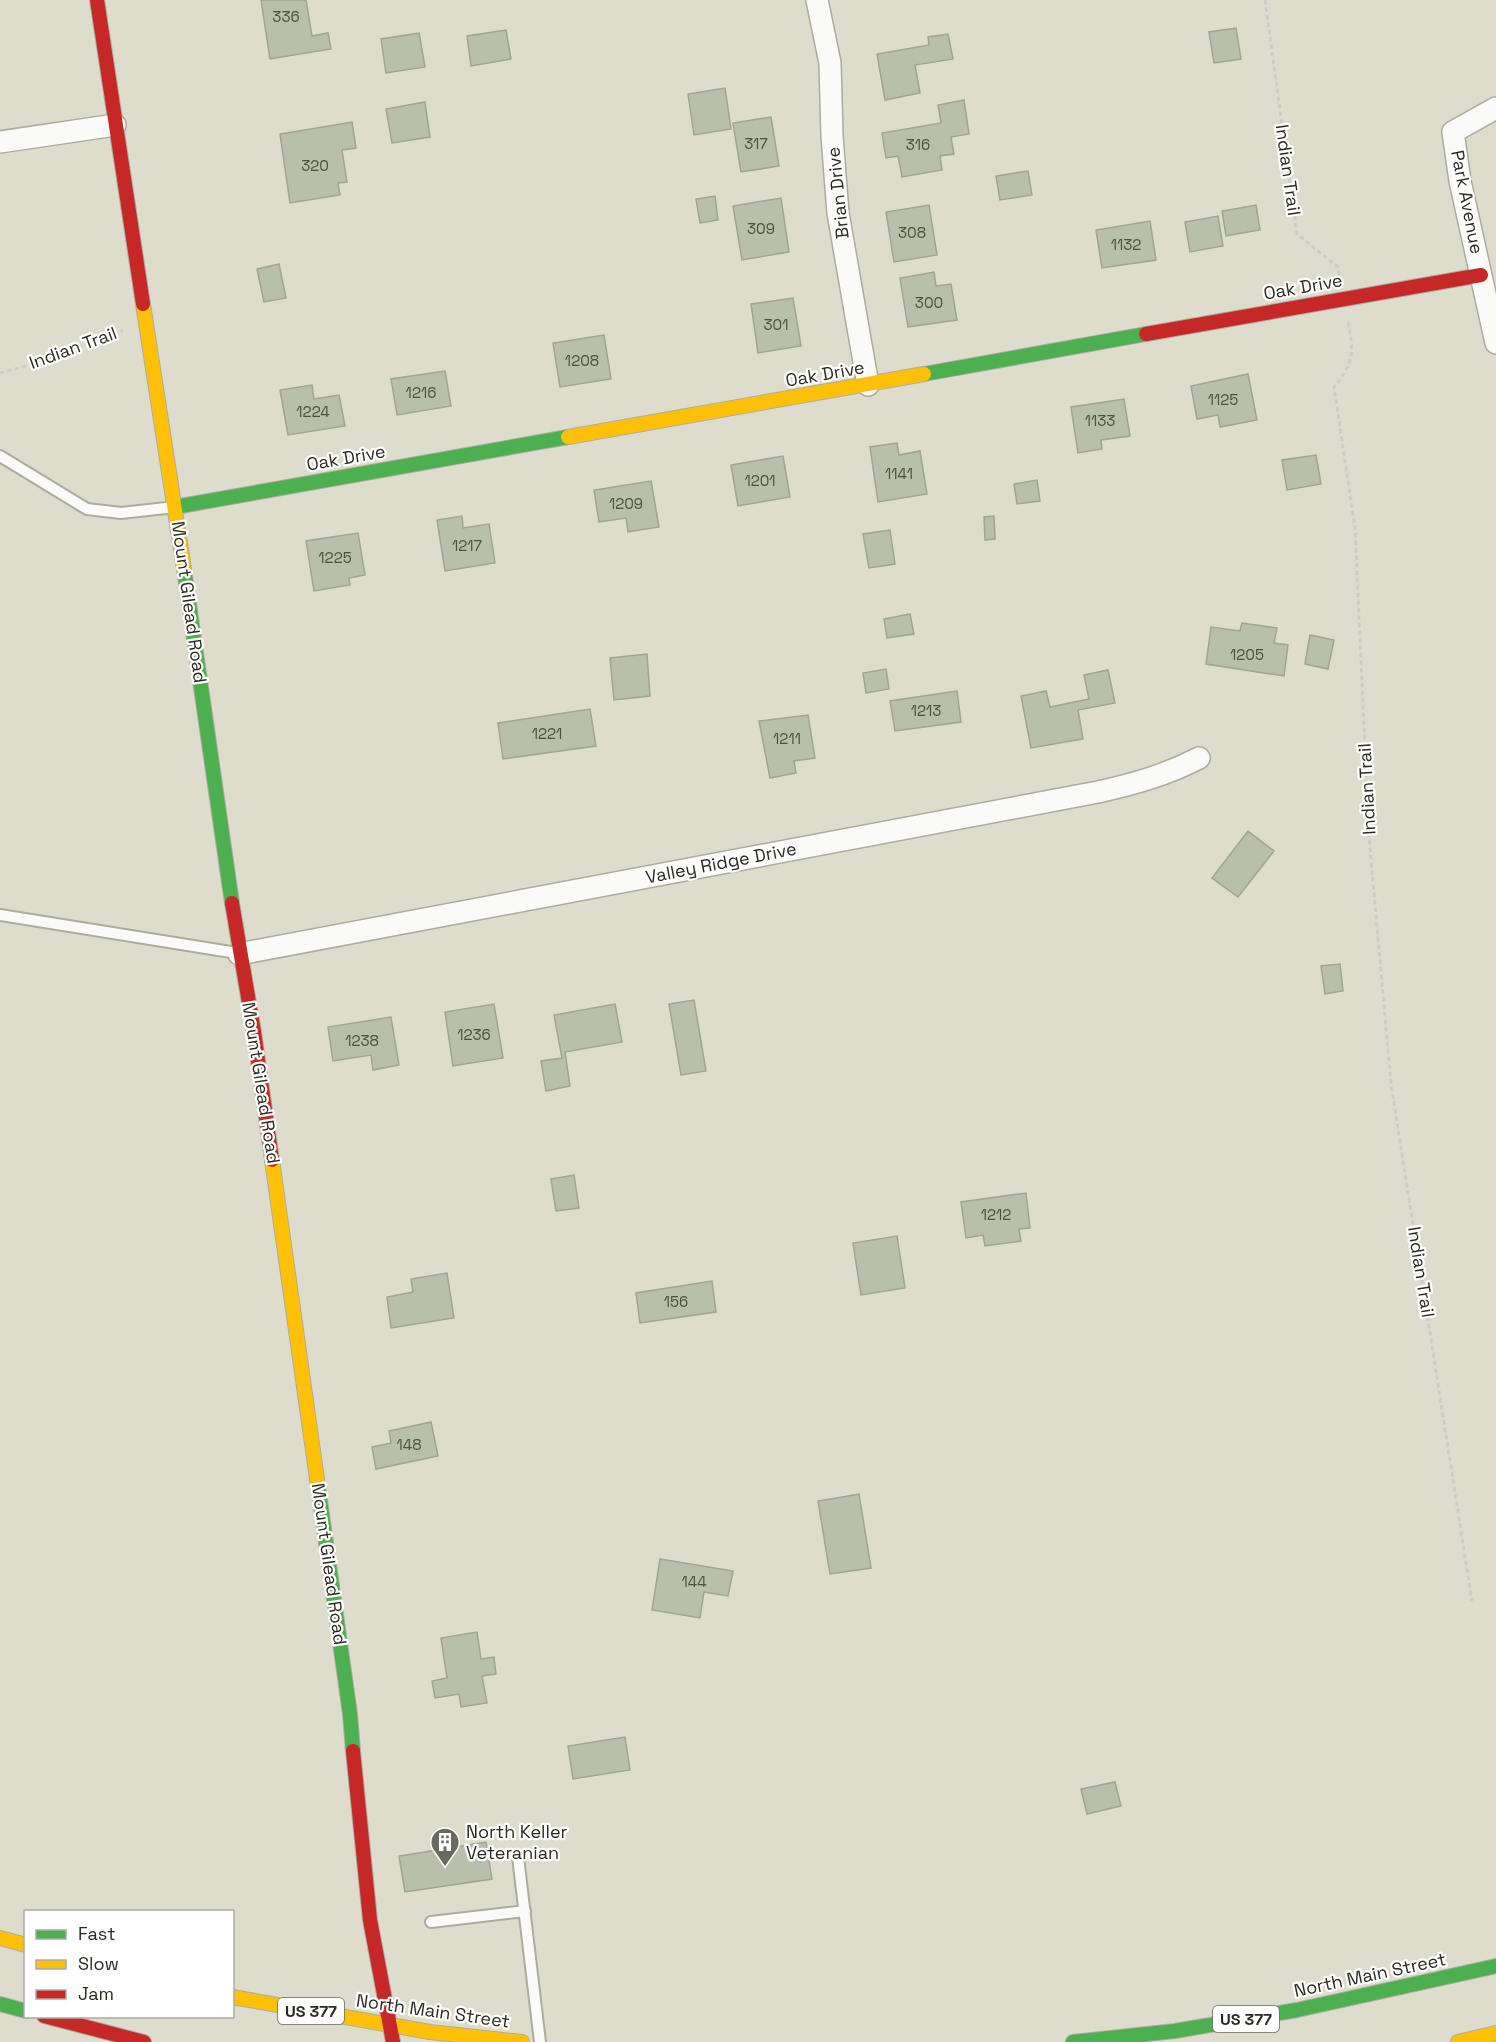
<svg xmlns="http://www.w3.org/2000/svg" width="1496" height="2042" font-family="'Space Grotesk',sans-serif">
<rect width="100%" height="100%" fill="#deddcd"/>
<path fill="#b8bfaa" stroke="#a0a397" stroke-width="1.5" d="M261,0H306L312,36L328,33L331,49L270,59Z
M1236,28L1241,59L1214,63L1209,32Z
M506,30L511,59L471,66L467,36Z
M419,33L425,67L386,73L381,39Z
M948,34L953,59L915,65L920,93L885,100L877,54L929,45L928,37Z
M725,88L731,129L694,135L688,94Z
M964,100L969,134L951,137L954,154L940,156L942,170L902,177L898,156L886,158L882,133L941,123L938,105Z
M425,102L430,137L392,143L386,109Z
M771,117L779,166L741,172L733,123Z
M352,122L356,148L342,150L347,182L338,183L340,195L290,203L280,134Z
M1028,171L1032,195L1000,200L996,176Z
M715,196L718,220L700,223L696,199Z
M781,198L789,252L742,260L733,206Z
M929,205L937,255L894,262L886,212Z
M1256,205L1260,230L1226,236L1222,211Z
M1218,216L1223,246L1190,252L1185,222Z
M1150,221L1156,260L1102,268L1096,230Z
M279,264L286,298L264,302L257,269Z
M934,272L936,286L951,284L957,320L908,327L900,278Z
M793,298L801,346L758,353L751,304Z
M604,335L611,379L560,387L553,343Z
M445,371L451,406L397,415L391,379Z
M1248,374L1257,420L1220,427L1218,415L1197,419L1191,386Z
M312,385L314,399L339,395L345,426L288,435L280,390Z
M1124,399L1130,436L1101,440L1102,449L1078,453L1071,407Z
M897,443L899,455L920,451L927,494L878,502L870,447Z
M1316,455L1321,484L1287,490L1282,460Z
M783,456L790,497L738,506L731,465Z
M1037,480L1040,501L1017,504L1014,484Z
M651,481L659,527L628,532L626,518L599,522L594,490Z
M462,516L463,528L489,524L495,563L445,571L437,520Z
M994,516L995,539L985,540L984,517Z
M890,530L895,564L869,568L863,534Z
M358,533L365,575L349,578L350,585L314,591L306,541Z
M910,614L914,634L887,638L884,619Z
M1242,623L1277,628L1274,643L1288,645L1284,676L1206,664L1211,627L1240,631Z
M1310,635L1334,640L1328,669L1305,664Z
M647,654L650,696L614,700L610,658Z
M886,669L889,689L866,693L863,673Z
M1108,670L1115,703L1078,710L1083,739L1031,748L1021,696L1046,691L1050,707L1089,699L1084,675Z
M957,691L961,722L895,731L890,701Z
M590,709L596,746L503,759L498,723Z
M808,715L815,758L794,761L796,773L770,778L759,721Z
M1248,831L1274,851L1238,897L1212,878Z
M1340,964L1343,991L1325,994L1321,966Z
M694,1000L706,1071L681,1075L669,1004Z
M494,1004L503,1058L453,1066L445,1012Z
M615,1004L622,1042L565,1052L570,1086L546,1091L541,1061L562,1058L554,1015Z
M391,1017L399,1065L373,1070L371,1055L333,1061L328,1027Z
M574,1175L579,1208L556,1211L551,1179Z
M1026,1193L1030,1228L1019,1229L1021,1241L985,1246L983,1235L966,1238L961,1202Z
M897,1236L905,1288L861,1295L853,1243Z
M447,1273L454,1318L391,1328L387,1297L413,1292L411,1279Z
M712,1281L716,1312L640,1323L636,1293Z
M431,1422L438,1456L376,1469L372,1447L391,1443L389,1431Z
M859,1494L871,1568L830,1574L818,1501Z
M660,1559L733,1571L728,1596L704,1592L700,1618L652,1610Z
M477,1632L481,1659L494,1657L496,1674L482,1676L487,1703L461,1707L459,1694L435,1698L432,1681L447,1678L441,1638Z
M625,1737L630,1770L573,1779L568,1746Z
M1115,1782L1121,1806L1087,1814L1081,1789Z
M486,1842L492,1879L405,1892L399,1856Z"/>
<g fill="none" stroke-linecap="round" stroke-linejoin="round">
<g stroke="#acac9f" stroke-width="14">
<path id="lane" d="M0,456L87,509L121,513L175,507
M0,915L237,953
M518,1857L540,2042
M431,1922L525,1911"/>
</g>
<g stroke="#acac9f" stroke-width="24">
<path id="street" d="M817,0L830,63L832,136L838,213L868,385
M1496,108L1453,132L1460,181L1496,343
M0,142L115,125
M239,954L1098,792C1134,784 1166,775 1199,758"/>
</g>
<g stroke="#acac9f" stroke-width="16">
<path id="fast" d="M924,374L1146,334
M175,507L568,437
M184,569L232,903
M318,1486L350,1714L353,1751
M0,2004L26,2011
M1073,2042L1175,2031L1297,2010L1496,1966"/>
</g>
<g stroke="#acac9f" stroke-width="16">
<path id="slow" d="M143,304L184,569
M568,437L924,374
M272,1160L318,1486
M0,1938L26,1945
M232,1997L430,2032L522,2042
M1458,2042L1496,2033"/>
</g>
<g stroke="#acac9f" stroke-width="16">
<path id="jam" d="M97,0L143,304
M1146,334L1481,275
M232,903L254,1032L272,1160
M353,1751L370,1920L393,2042
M44,2016L144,2042"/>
</g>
<path stroke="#cdcdc8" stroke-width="3" stroke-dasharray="4.5 3" stroke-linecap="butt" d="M1265,0L1297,234L1338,267L1340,277
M1348,322C1354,351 1354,363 1334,387L1355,528L1369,837L1391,1084L1472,1601
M0,373L37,363L123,330"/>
<use href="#lane" stroke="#fafaf8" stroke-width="10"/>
<use href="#street" stroke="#fafaf8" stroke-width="21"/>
<use href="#fast" stroke="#4caf50" stroke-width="14"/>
<use href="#slow" stroke="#ffc107" stroke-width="14"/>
<use href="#jam" stroke="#c62828" stroke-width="14"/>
</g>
<defs>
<g id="building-pin" transform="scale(1.5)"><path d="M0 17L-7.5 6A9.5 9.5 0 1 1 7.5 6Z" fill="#6a695d" stroke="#fff"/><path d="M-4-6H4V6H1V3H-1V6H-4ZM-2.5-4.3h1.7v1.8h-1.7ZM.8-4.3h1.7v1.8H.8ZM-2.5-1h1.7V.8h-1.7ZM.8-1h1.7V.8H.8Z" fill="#fff"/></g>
</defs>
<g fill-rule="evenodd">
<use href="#building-pin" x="445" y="1842"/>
</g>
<g text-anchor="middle" stroke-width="4.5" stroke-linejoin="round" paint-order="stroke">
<g font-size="15" fill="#4e4f42">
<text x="286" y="22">336</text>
<text x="756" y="149">317</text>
<text x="918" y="150">316</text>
<text x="315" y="171">320</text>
<text x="761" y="234">309</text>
<text x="912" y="238">308</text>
<text x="1126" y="250">1132</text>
<text x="929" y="308">300</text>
<text x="776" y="330">301</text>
<text x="582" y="366">1208</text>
<text x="421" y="398">1216</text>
<text x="1223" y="405">1125</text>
<text x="313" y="417">1224</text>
<text x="1100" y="426">1133</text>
<text x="899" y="479">1141</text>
<text x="760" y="486">1201</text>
<text x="626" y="509">1209</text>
<text x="467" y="551">1217</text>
<text x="335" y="563">1225</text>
<text x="1247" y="660">1205</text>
<text x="926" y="716">1213</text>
<text x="547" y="739">1221</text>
<text x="787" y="744">1211</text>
<text x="474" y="1040">1236</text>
<text x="362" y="1046">1238</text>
<text x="996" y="1220">1212</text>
<text x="676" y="1307">156</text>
<text x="409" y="1450">148</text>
<text x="694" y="1587">144</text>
</g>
<g fill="#fff" stroke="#6b6a63" stroke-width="1.5">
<rect x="278" y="1998" width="66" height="26" rx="4.5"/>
<rect x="1213" y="2006" width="66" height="26" rx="4.5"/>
</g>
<g font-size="16" font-weight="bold" fill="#2b2a20">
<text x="311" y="2017">US 377</text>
<text x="1246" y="2025">US 377</text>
</g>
<g font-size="18" fill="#2b2a20" stroke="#fff">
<text transform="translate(1288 170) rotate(82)" y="6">Indian Trail</text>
<text transform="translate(838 193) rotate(-96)" y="6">Brian Drive</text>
<text transform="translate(1467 202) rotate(79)" y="6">Park Avenue</text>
<text transform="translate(1303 287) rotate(-10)" y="6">Oak Drive</text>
<text transform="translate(73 348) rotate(-20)" y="6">Indian Trail</text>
<text transform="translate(825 374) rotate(-10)" y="6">Oak Drive</text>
<text transform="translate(346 458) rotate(-10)" y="6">Oak Drive</text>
<text transform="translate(189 602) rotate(82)" y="6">Mount Gilead Road</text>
<text transform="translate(1367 789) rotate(-93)" y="6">Indian Trail</text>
<text transform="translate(721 863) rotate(-11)" y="6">Valley Ridge Drive</text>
<text transform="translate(261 1083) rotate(81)" y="6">Mount Gilead Road</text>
<text transform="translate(1421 1272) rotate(81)" y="6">Indian Trail</text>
<text transform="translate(329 1564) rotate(82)" y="6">Mount Gilead Road</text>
<text transform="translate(1370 1975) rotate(-12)" y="6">North Main Street</text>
<text transform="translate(433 2011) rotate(8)" y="6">North Main Street</text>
</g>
<g font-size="18" fill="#2b2a20" stroke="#fff" text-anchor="start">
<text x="466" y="1838">North Keller<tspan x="466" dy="21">Veteranian</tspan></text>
</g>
</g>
<rect x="24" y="1910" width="210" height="108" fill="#ffffff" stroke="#aaaaa6" stroke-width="1.5"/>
<rect x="36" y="1930" width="30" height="9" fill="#4caf50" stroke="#aaaaa6" stroke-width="1.5"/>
<text x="78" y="1940" font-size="18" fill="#2b2a20">Fast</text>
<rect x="36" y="1960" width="30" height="9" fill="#ffc107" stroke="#aaaaa6" stroke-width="1.5"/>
<text x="78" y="1970" font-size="18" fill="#2b2a20">Slow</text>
<rect x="36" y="1990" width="30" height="9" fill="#c62828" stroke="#aaaaa6" stroke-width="1.5"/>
<text x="78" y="2000" font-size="18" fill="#2b2a20">Jam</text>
</svg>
